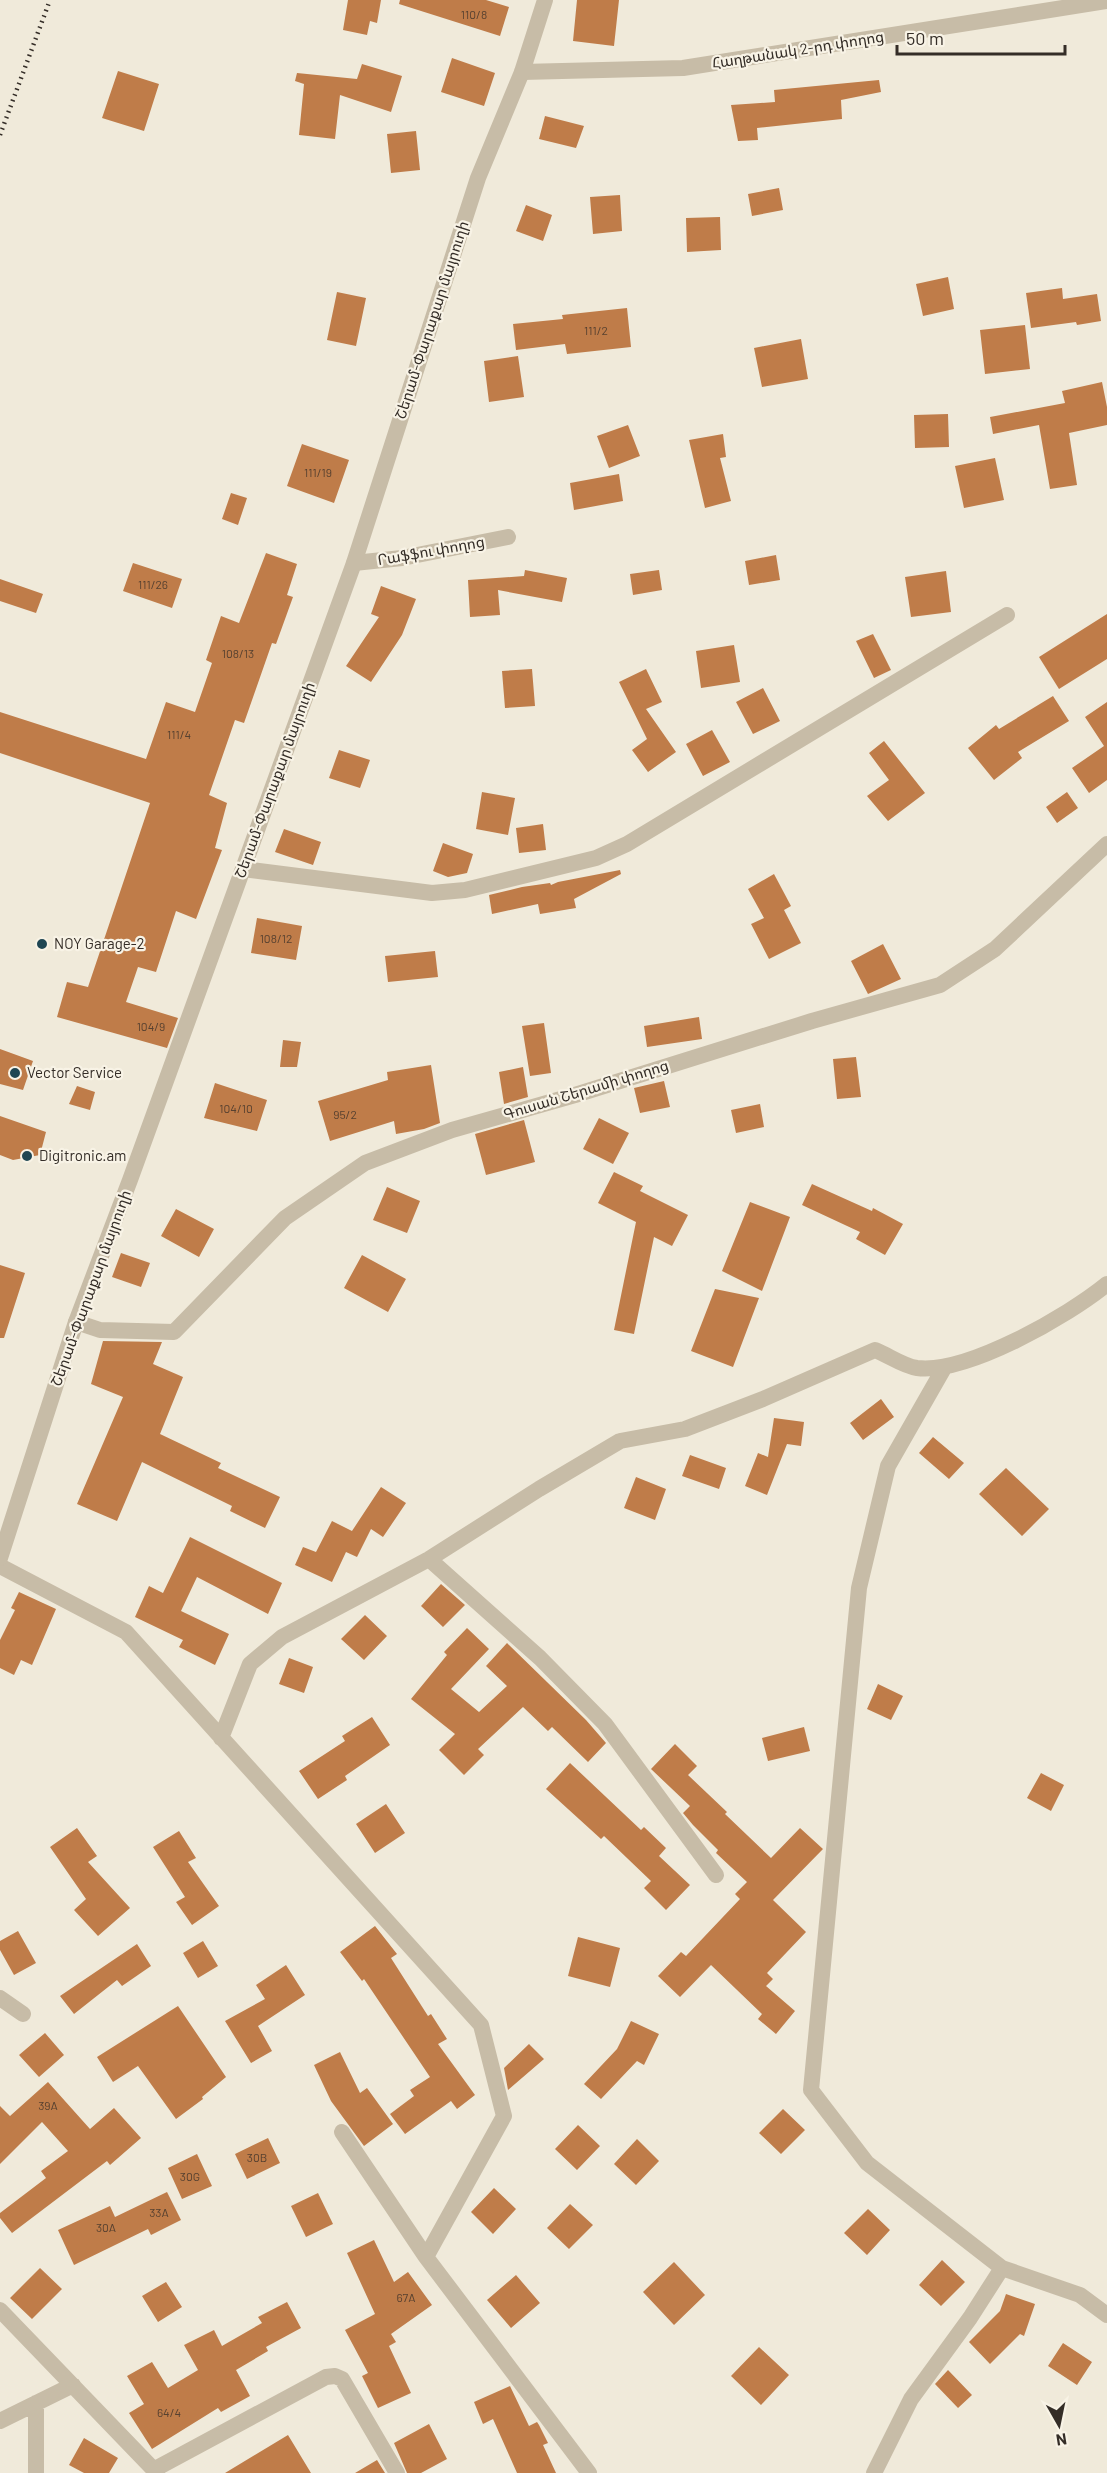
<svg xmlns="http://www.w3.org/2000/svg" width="1107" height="2473" font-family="Barlow,'Noto Sans Armenian',sans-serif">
<rect width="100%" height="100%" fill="#f0eada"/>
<path fill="#bf7c49" d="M348,0H381L377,23L370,21L367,35L343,30Z
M400,0H486L509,7L500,36L399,4Z
M577,0H619L614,46L573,41Z
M452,58L495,73L484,106L441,92Z
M362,64L402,76L391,112L340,95L335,139L299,135L304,84L295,81L297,73L357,79Z
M118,71L159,84L144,131L102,118Z
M879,80L881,92L841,100L842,119L757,128L758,140L738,141L731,105L775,102L774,90Z
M545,116L584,126L576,148L539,139Z
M416,131L420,170L391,173L387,134Z
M779,188L783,210L752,216L748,194Z
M620,195L622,231L593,234L590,197Z
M526,205L552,215L543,241L516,231Z
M720,217L721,250L687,252L686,218Z
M948,277L954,309L923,316L916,284Z
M1062,288L1063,299L1097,294L1101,321L1077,325L1076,322L1031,328L1026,293Z
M337,292L366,298L356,346L327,340Z
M627,308L631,347L567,354L565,344L516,350L513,324L563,319L562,315Z
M1025,325L1030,369L985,374L980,330Z
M801,339L808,379L762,387L754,348Z
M518,356L524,397L489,402L484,361Z
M1102,382L1107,407V425L1069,433L1077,485L1050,489L1039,425L993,434L990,417L1065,403L1062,391Z
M948,414L949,447L915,448L914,415Z
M628,425L640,456L609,468L597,436Z
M723,434L726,457L720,458L731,501L705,508L689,440Z
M302,444L349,460L334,503L287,486Z
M995,458L1004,500L964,508L955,466Z
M619,474L623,501L574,510L570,483Z
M231,493L247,498L238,525L222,519Z
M266,553L297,564L287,595L293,597L276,644L272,643L244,723L235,720L209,795L227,803L215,848L222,850L196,919L176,911L156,972L138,967L126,1002L178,1018L167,1048L57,1017L67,982L88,987L150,803L0,753V712L146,759L166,702L195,712L212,663L206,660L221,616L239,623Z
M776,555L780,580L749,585L745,561Z
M133,563L182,579L172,608L123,591Z
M525,570L567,578L562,602L498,590L500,615L470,617L468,580L524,576Z
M659,570L662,590L633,595L630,574Z
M946,571L951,612L911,617L905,577Z
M0,579L43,594L36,613L0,601Z
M381,586L416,599L402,635L371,682L346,666L379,617L371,614Z
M1107,614V659L1059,689L1039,657Z
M873,634L891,670L874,678L856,641Z
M734,645L740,682L701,688L696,651Z
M532,669L535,706L505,708L502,671Z
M646,669L662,702L646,709L676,752L648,772L632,750L647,739L619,682Z
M763,688L780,721L753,734L736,702Z
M1053,696L1069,721L1018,752L1022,758L994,780L968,748L996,725L999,729Z
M1107,702V780L1089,793L1072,768L1104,746L1085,717Z
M712,730L730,762L703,776L686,744Z
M884,741L925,793L888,821L867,796L889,780L869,753Z
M339,750L370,760L360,788L329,778Z
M482,792L515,798L508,835L476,829Z
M1067,792L1078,808L1057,823L1046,807Z
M543,824L546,850L519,853L516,828Z
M284,829L321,842L313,865L275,852Z
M443,843L473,854L467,873L448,877L433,871Z
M620,870L621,874L574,899L576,908L540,914L538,904L492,914L489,895L522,887L550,883L551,885L558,882Z
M774,874L791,906L784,910L801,943L769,959L751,924L764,918L748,889Z
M257,918L302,926L296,960L251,953Z
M883,944L901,979L868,994L851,961Z
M435,951L438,977L388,982L385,956Z
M699,1017L702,1039L647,1047L644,1026Z
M544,1023L551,1073L530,1076L522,1026Z
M283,1040L301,1042L297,1067H280Z
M0,1049L33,1061L23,1090L0,1084Z
M856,1057L861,1097L837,1099L833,1059Z
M431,1065L440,1123L424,1129L396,1134L394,1121L330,1141L318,1101L388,1080L387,1072Z
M523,1067L528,1097L504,1104L499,1072Z
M664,1081L670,1107L640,1113L634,1088Z
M215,1083L267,1100L257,1131L204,1118Z
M77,1086L95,1092L90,1110L69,1104Z
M760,1104L764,1127L736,1133L731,1110Z
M0,1116L46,1132L40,1155L13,1160L0,1155Z
M599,1118L629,1133L613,1164L583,1149Z
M524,1120L535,1162L486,1175L475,1134Z
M614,1172L643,1186L640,1191L688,1215L672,1246L654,1237L634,1334L614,1330L636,1222L598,1203Z
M812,1184L872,1211L873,1208L903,1224L885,1255L856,1239L860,1232L802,1205Z
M387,1187L420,1201L407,1233L373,1220Z
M750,1202L790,1217L762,1291L722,1271Z
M176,1209L214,1229L199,1257L161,1236Z
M121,1253L150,1263L141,1287L112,1277Z
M362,1255L406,1279L388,1312L344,1288Z
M0,1265L25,1273L4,1338H0Z
M715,1289L759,1298L733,1367L691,1351Z
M103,1341L162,1342L153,1364L183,1377L160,1434L221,1463L218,1468L280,1497L265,1528L230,1511L232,1506L142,1462L117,1521L77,1504L123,1397L91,1384Z
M881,1399L894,1417L863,1440L850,1423Z
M774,1418L804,1422L801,1446L787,1444L767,1495L745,1486L758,1453L768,1457Z
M933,1437L964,1463L949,1479L919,1453Z
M690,1455L726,1468L719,1489L682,1476Z
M1006,1468L1049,1509L1022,1536L979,1494Z
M636,1477L666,1489L655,1520L624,1508Z
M381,1487L406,1503L383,1537L371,1529L357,1557L346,1552L332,1582L295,1565L303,1547L316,1552L332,1521L352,1531Z
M190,1537L282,1583L268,1614L197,1577L181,1611L229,1634L215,1665L179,1647L183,1640L135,1617L149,1586L163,1593Z
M441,1584L465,1605L443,1627L421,1606Z
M19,1592L56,1609L32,1665L21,1660L14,1675L0,1668V1640L15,1610L11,1608Z
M365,1615L387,1636L364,1660L341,1639Z
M467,1628L489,1649L451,1689L479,1712L507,1686L486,1666L507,1643L586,1720L606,1743L588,1762L552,1727L548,1731L523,1707L478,1749L484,1755L464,1775L439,1750L455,1734L411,1699L447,1655L444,1652Z
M289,1658L313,1667L304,1693L279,1684Z
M878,1684L903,1696L891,1720L867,1709Z
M372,1717L390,1745L345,1776L347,1780L318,1799L299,1771L345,1741L342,1736Z
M804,1727L810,1751L768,1761L762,1738Z
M675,1744L697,1766L688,1775L727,1812L725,1814L771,1858L800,1828L823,1849L773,1900L806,1932L767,1973L773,1979L766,1986L795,2011L776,2034L758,2019L762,2014L711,1965L680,1997L658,1976L681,1952L686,1956L740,1899L735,1894L747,1882L716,1853L718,1850L693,1825L683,1813L690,1806L651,1769Z
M570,1763L641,1830L644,1827L666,1848L659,1856L690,1885L666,1910L644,1888L651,1881L604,1836L601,1839L546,1789Z
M1041,1773L1064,1785L1051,1811L1027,1798Z
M386,1804L405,1833L375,1853L356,1824Z
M77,1828L97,1856L88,1862L130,1908L98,1936L74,1910L86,1899L50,1847Z
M179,1831L196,1858L188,1862L219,1906L192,1925L176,1902L185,1897L153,1847Z
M375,1926L397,1954L391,1958L428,2016L431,2014L447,2039L438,2044L475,2095L457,2109L451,2101L405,2134L390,2114L414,2096L410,2090L430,2077L364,1979L362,1981L340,1952Z
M18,1931L36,1963L14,1975L0,1950V1941Z
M578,1937L620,1948L610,1987L568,1976Z
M203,1941L218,1966L198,1978L183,1953Z
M137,1944L151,1966L122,1986L117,1980L74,2014L60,1996Z
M286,1965L305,1995L258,2026L272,2051L251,2063L225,2021L265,1999L256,1985Z
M178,2006L226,2077L202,2097L203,2099L176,2119L138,2066L113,2082L97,2057Z
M631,2021L659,2034L644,2065L637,2061L601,2099L584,2084L617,2049Z
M45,2033L64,2055L39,2077L19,2055Z
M529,2044L544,2059L508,2090L504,2068Z
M340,2052L360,2093L367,2088L393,2124L364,2146L331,2101L314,2065Z
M48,2082L90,2129L114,2108L141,2138L110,2165L107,2161L12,2233L0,2218V2213L46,2178L41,2171L68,2151L42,2122L0,2164V2106L10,2116Z
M783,2109L805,2130L781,2154L759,2133Z
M578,2125L600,2146L577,2170L555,2149Z
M268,2138L280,2163L247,2179L235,2154Z
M637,2139L659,2161L636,2185L614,2164Z
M197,2154L212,2186L182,2199L168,2168Z
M494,2188L516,2209L493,2234L471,2212Z
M167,2192L181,2220L151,2235L148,2229L74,2265L58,2230L110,2206L115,2217Z
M318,2193L333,2224L306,2237L291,2206Z
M570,2204L593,2225L569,2249L547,2228Z
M868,2209L890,2230L867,2255L844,2233Z
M374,2240L394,2282L408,2272L432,2305L391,2334L396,2342L389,2346L411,2393L378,2408L362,2376L368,2373L345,2330L375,2314L347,2253Z
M942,2260L965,2282L941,2306L919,2285Z
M674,2262L705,2295L674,2325L643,2292Z
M40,2268L62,2289L32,2319L10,2298Z
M516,2275L540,2303L511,2328L487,2300Z
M166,2282L182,2307L158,2322L142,2296Z
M1006,2294L1035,2304L1024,2336L1020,2334L990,2364L969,2342L1000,2311Z
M287,2302L301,2328L266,2347L268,2351L236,2370L250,2396L221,2412L218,2408L152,2449L129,2413L144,2404L127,2376L152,2362L168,2388L198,2370L184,2345L214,2330L222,2346L262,2323L258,2317Z
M1063,2343L1092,2362L1077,2385L1048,2366Z
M759,2347L789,2375L761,2405L731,2376Z
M948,2370L972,2395L958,2408L935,2384Z
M510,2386L529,2426L537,2422L539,2425L548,2443L543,2445L556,2473H517L493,2419L483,2424L474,2402Z
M429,2424L447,2459L421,2473H407L394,2443Z
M288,2435L311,2473H225Z
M84,2438L118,2458L109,2473H84L69,2465Z
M377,2460L385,2473H355Z"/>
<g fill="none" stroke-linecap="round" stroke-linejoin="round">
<path stroke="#c7bca7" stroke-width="16" d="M522,72L683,68L1107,1
M354,563L402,558L508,537
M243,869L432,893L465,890L596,858L627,844L1007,615
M76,1322L100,1330L174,1332L285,1218L365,1163L452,1130L575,1095L812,1021L940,985L995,949L1107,844
M944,1368L888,1466L859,1588L811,2090L867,2163L1002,2268L1080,2295L1107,2315
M429,1559L540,1658L605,1724L716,1875
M0,1566L126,1632L481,2025L504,2116L426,2257L589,2473
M221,1738L250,1664L282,1637L429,1559L539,1489L620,1441L685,1429L763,1399L875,1350C888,1355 903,1366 917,1368C967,1374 1068,1316 1107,1284
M0,1998L23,2014
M342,2132L426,2257
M0,2310L157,2473
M36,2403V2473
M0,2421L73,2385
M155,2469L326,2377L335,2376L342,2379L397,2473
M874,2473L911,2399L970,2318L1002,2268"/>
<path stroke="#c7bca7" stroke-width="16" d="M0,1558L76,1322L130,1180L354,563L478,178L522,72L545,0"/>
<path stroke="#342d27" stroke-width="4.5" stroke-dasharray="1.5 4.5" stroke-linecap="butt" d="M0,135L50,0"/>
</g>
<g fill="#1f4653" stroke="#f8f3e6" stroke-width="2">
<circle cx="42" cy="944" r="6"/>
<circle cx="15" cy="1073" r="6"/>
<circle cx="27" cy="1156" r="6"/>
</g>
<g text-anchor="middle" stroke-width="4.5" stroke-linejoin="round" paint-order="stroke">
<g font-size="12" fill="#574130">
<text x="474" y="19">110/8</text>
<text x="596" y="335">111/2</text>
<text x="318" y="477">111/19</text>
<text x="153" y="589">111/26</text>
<text x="238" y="658">108/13</text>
<text x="179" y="739">111/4</text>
<text x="276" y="943">108/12</text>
<text x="151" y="1031">104/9</text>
<text x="236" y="1113">104/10</text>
<text x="345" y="1119">95/2</text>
<text x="48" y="2110">39A</text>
<text x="257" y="2162">30B</text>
<text x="190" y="2181">30G</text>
<text x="159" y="2217">33A</text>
<text x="106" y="2232">30A</text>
<text x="406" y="2302">67A</text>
<text x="169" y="2417">64/4</text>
</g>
<g font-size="15" fill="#342d27" stroke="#f8f3e6">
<text transform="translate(798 50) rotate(-9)" y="5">Հաղթանակ 2-րդ փողոց</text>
<text transform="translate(432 320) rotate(-72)" y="5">Շերամ-Փարաքար մայրուղի</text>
<text transform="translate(431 551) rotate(-10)" y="5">Րաֆֆու փողոց</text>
<text transform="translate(275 780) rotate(-70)" y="5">Շերամ-Փարաքար մայրուղի</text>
<text transform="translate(586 1090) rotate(-17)" y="5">Գուսան Շերամի փողոց</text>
<text transform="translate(91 1288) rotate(-70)" y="5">Շերամ-Փարաքար մայրուղի</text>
</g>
<g font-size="15" fill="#342d27" stroke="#f8f3e6" text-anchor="start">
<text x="54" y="949">NOY Garage-2</text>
<text x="27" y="1078">Vector Service</text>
<text x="39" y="1161">Digitronic.am</text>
</g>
</g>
<g transform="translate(1059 2425) rotate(171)" stroke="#f8f3e6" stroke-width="4.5" paint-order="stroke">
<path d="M0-4.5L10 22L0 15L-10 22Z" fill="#342d27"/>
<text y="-9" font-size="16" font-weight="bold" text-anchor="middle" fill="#342d27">N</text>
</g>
<path d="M897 45v9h168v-9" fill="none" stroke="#342d27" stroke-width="3"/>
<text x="906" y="45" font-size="18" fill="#342d27" stroke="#f8f3e6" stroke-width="4.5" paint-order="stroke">50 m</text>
</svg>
